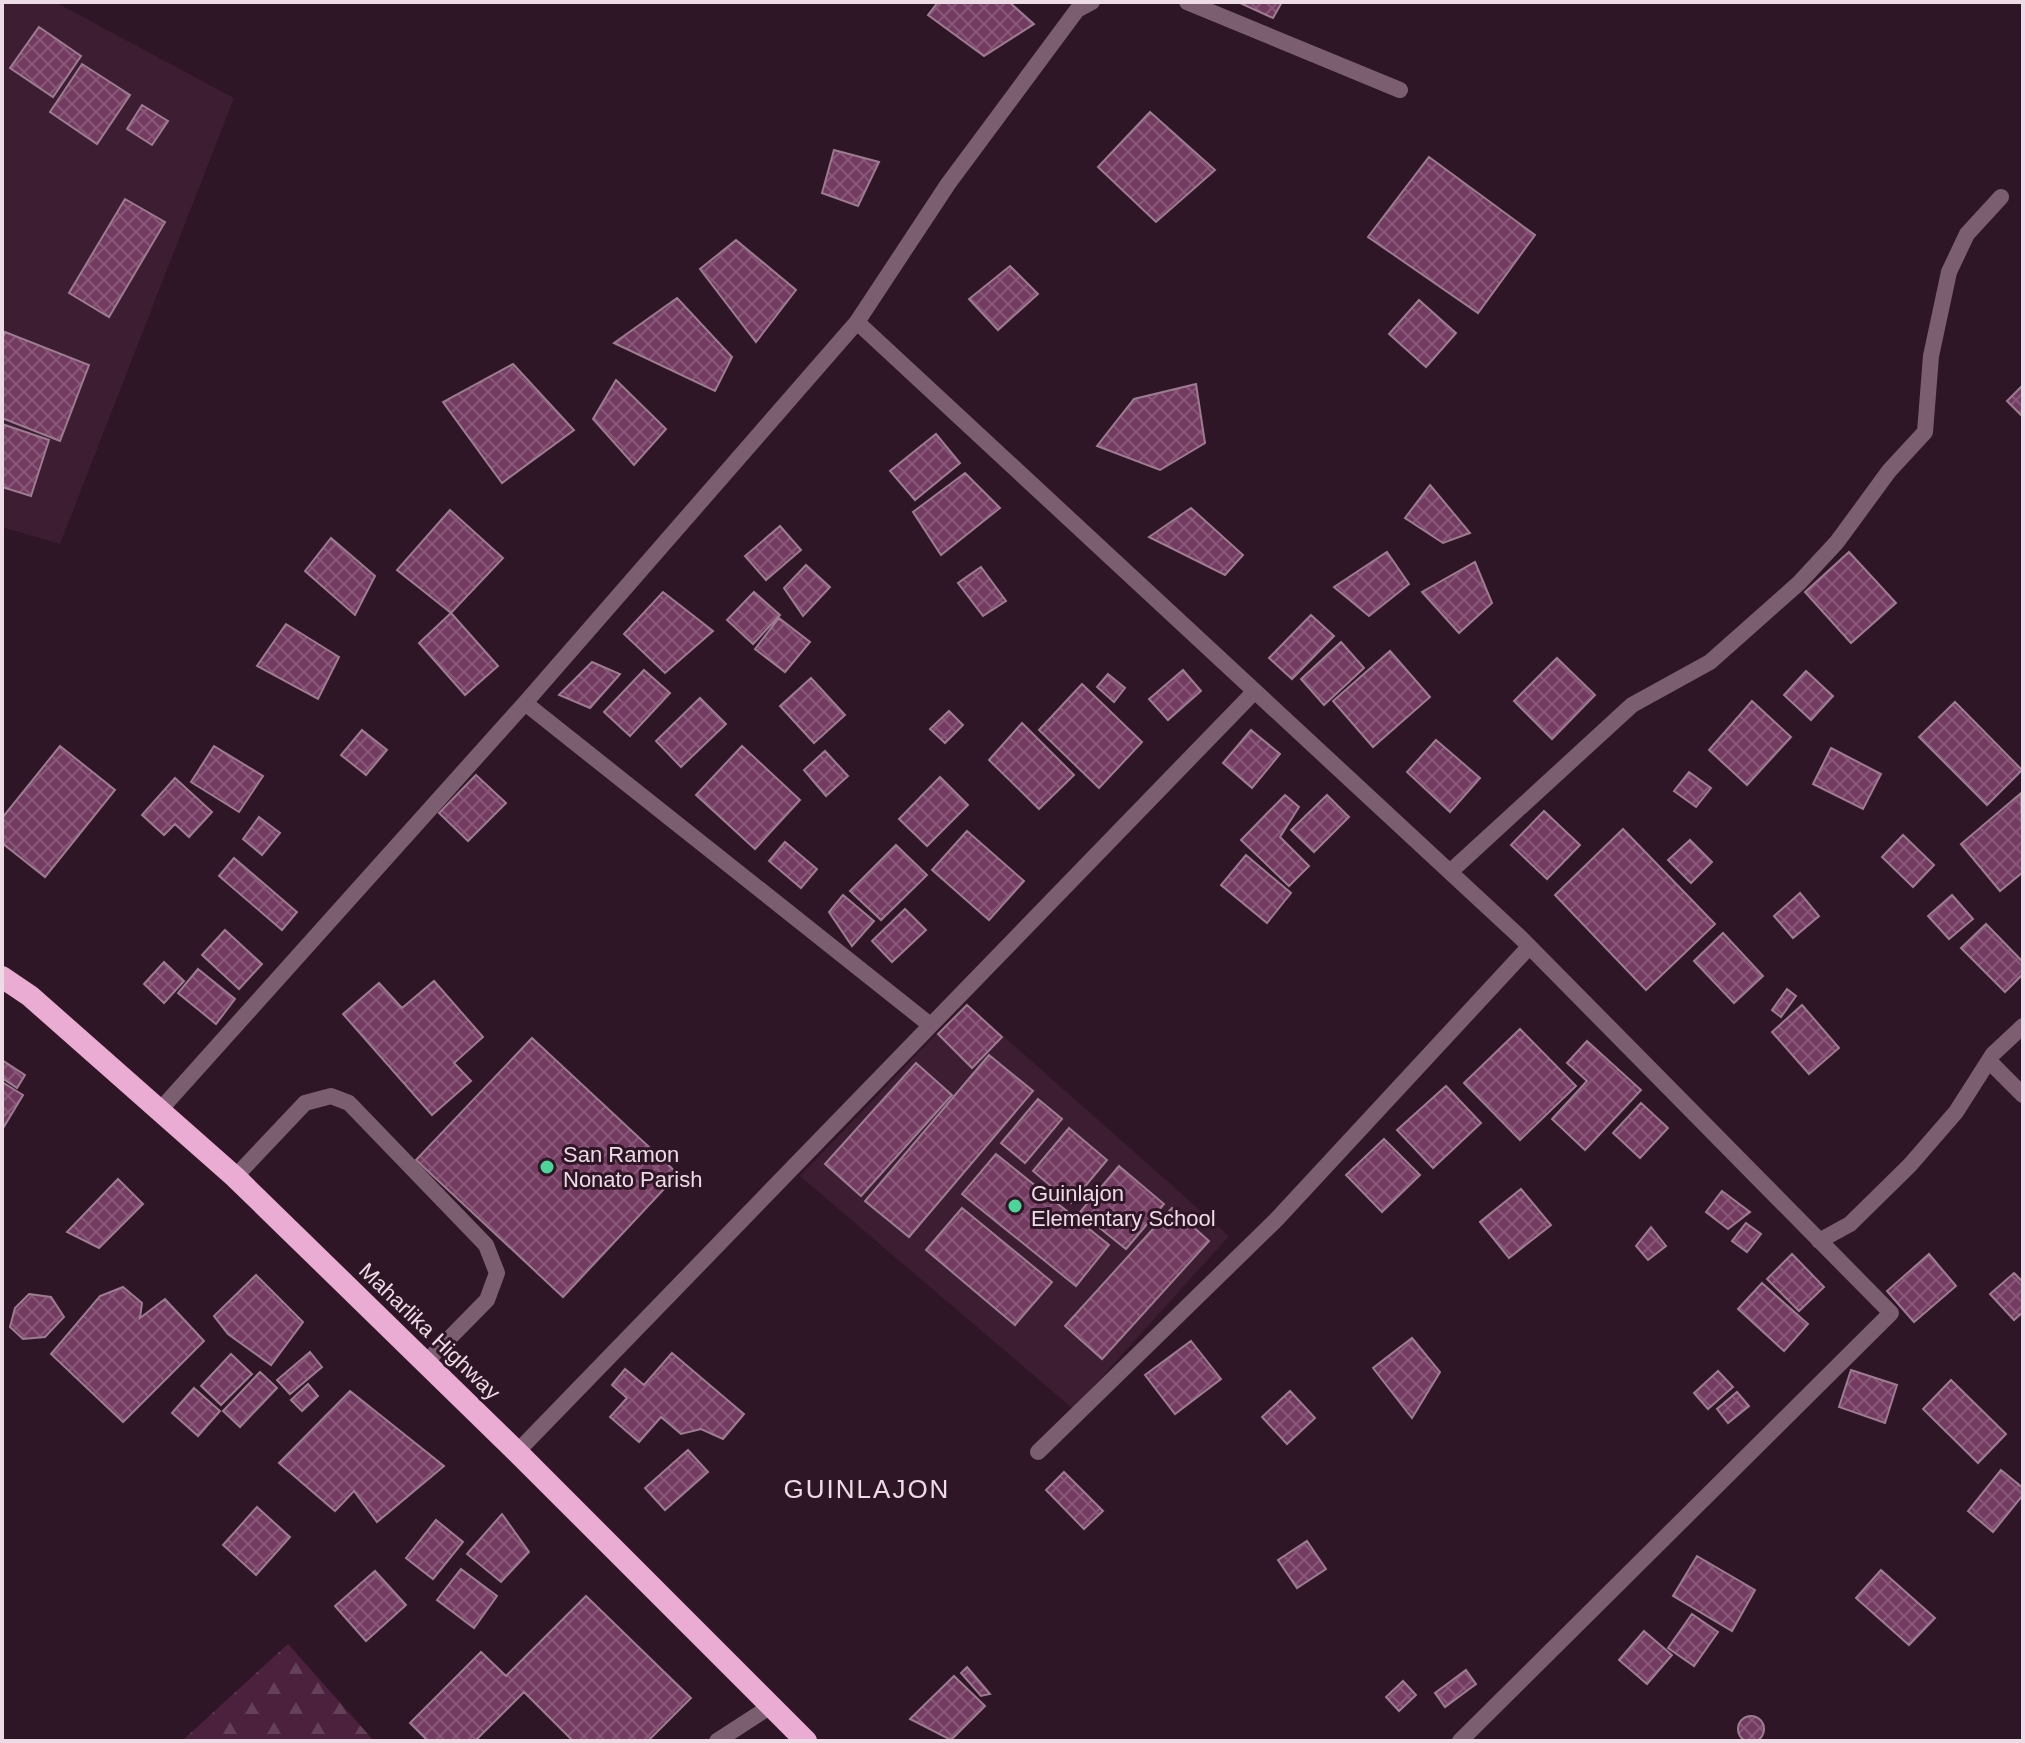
<svg xmlns="http://www.w3.org/2000/svg" width="2025" height="1743" font-family="Arial,sans-serif">
<defs>
<pattern id="forest-firs" width="22" height="20" patternUnits="userSpaceOnUse" patternTransform="scale(2)"><rect width="22" height="20" fill="#4b213d"/><path d="M5 1l3.5 6h-7zM16 11l3.5 6h-7z" fill="#654159"/></pattern>
<pattern id="building-cross-hatch" width="8" height="8" patternUnits="userSpaceOnUse" patternTransform="scale(2)"><rect width="8" height="8" fill="#743b60"/><path d="M0 0l8 8M0 8l8-8" fill="none" stroke="#885777"/></pattern>
</defs>
<rect width="100%" height="100%" fill="#2f1626"/>
<path fill="#3c1d31" d="M2,2H55L234,98L60,544L2,527Z
M966,1003L1229,1236L1073,1409L800,1176Z"/>
<path fill="url(#forest-firs)" d="M288,1644L374,1741H182Z"/>
<path fill="url(#building-cross-hatch)" stroke="#9c7c90" stroke-width="2" d="M938,2H1009L1034,24L984,56L928,15Z
M1238,2H1282L1273,18Z
M39,27L81,56L53,97L10,68Z
M82,64L130,95L97,144L50,112Z
M142,105L168,121L152,145L127,129Z
M1150,112L1215,170L1156,222L1098,167Z
M834,150L879,162L858,206L822,193Z
M1429,157L1535,235L1478,313L1368,237Z
M125,199L165,222L109,317L69,293Z
M736,240L796,290L756,342L700,269Z
M1010,266L1038,294L998,330L969,299Z
M677,298L732,357L715,391L614,343Z
M1419,300L1456,333L1426,367L1389,334Z
M5,332L89,365L60,441L2,418V339Z
M513,364L574,430L502,483L443,402Z
M616,380L666,429L634,465L593,419Z
M1196,384L1205,443L1160,470L1097,446L1134,399Z
M2023,385V417L2007,401Z
M2,424L49,440L31,496L2,487Z
M936,434L960,463L915,500L890,471Z
M965,473L1000,508L941,555L913,512Z
M1430,485L1470,533L1443,543L1405,518Z
M1191,508L1243,555L1225,575L1149,537Z
M450,510L503,558L451,613L397,570Z
M780,526L801,550L766,580L745,556Z
M331,538L375,576L355,615L305,571Z
M1387,552L1409,584L1369,616L1334,587Z
M1849,552L1896,603L1851,643L1805,592Z
M1475,562L1492,603L1459,633L1422,592Z
M806,565L830,587L803,616L784,588Z
M981,567L1006,601L983,616L958,583Z
M663,592L713,631L665,673L624,634Z
M754,592L780,615L753,644L727,620Z
M451,613L498,666L465,695L419,643Z
M1311,615L1334,636L1292,679L1269,658Z
M779,618L810,642L785,672L755,649Z
M286,624L339,657L318,699L257,666Z
M1341,642L1364,668L1324,705L1301,679Z
M1390,651L1430,697L1373,747L1333,701Z
M1557,658L1595,695L1552,739L1514,701Z
M592,662L620,674L590,708L559,695Z
M644,670L670,693L630,736L604,712Z
M1183,670L1201,691L1168,720L1149,699Z
M1806,671L1833,696L1811,720L1784,695Z
M1108,674L1125,688L1114,702L1097,687Z
M811,678L845,715L814,743L780,706Z
M1082,684L1142,742L1099,788L1039,730Z
M700,698L726,724L681,767L656,741Z
M1752,701L1791,737L1747,785L1709,750Z
M1955,702L2022,770L1987,805L1919,737Z
M949,711L963,725L945,743L930,729Z
M1022,723L1074,775L1039,809L989,760Z
M362,730L387,750L366,775L341,755Z
M1251,730L1280,754L1252,788L1223,763Z
M1436,740L1480,778L1450,812L1407,772Z
M60,746L115,790L45,877L2,843V818Z
M214,746L263,776L239,812L191,782Z
M742,746L800,800L755,849L696,795Z
M1831,748L1881,774L1863,809L1813,784Z
M825,751L848,776L826,796L804,770Z
M1689,772L1711,788L1696,807L1674,791Z
M476,775L506,803L468,841L439,813Z
M940,777L968,805L927,846L899,819Z
M175,778L212,812L189,837L175,824L164,835L142,815Z
M2021,793L2023,872L2000,891L1961,844Z
M1285,795L1299,807L1280,837L1309,866L1289,886L1241,840Z
M1327,795L1349,817L1314,852L1291,830Z
M1544,811L1580,845L1547,879L1511,845Z
M259,817L280,833L262,855L243,839Z
M1623,829L1715,924L1646,990L1555,895Z
M967,831L1024,881L989,920L932,870Z
M1903,835L1934,865L1913,887L1882,857Z
M1690,840L1712,862L1691,883L1668,860Z
M785,842L817,869L801,888L769,861Z
M896,845L927,875L881,920L850,891Z
M1246,855L1291,893L1267,923L1221,885Z
M234,858L297,912L282,930L219,876Z
M1800,893L1819,916L1793,938L1774,916Z
M843,895L874,921L852,946L829,912Z
M1952,895L1973,919L1949,939L1928,916Z
M905,909L926,930L892,962L872,941Z
M1986,924L2023,962V974L2005,992L1961,948Z
M225,930L262,964L239,989L202,955Z
M1723,933L1763,976L1734,1003L1694,961Z
M164,962L184,981L164,1003L144,984Z
M198,969L235,999L216,1024L178,993Z
M434,981L483,1037L454,1063L471,1081L432,1115L343,1014L379,983L402,1008Z
M1787,989L1796,996L1781,1017L1772,1010Z
M967,1005L1002,1037L972,1068L938,1034Z
M1802,1005L1839,1048L1809,1074L1772,1032Z
M1520,1029L1576,1086L1520,1140L1464,1083Z
M532,1038L678,1174L563,1297L416,1160Z
M1587,1041L1641,1090L1585,1150L1552,1119L1587,1081L1567,1063Z
M989,1055L1033,1091L909,1237L865,1201Z
M2,1060L25,1075L17,1088L2,1078Z
M916,1063L952,1095L861,1196L825,1164Z
M2,1082L23,1095L2,1130Z
M1446,1086L1481,1123L1433,1168L1397,1130Z
M1038,1099L1062,1119L1025,1163L1001,1143Z
M1641,1103L1668,1128L1640,1158L1613,1133Z
M1069,1128L1107,1160L1071,1203L1033,1171Z
M1384,1139L1420,1175L1382,1212L1346,1175Z
M996,1154L1109,1245L1076,1286L962,1194Z
M1119,1166L1164,1204L1126,1249L1080,1212Z
M118,1179L143,1204L99,1248L67,1232Z
M1521,1189L1551,1225L1509,1258L1480,1222Z
M1722,1191L1750,1212L1728,1229L1706,1212Z
M962,1208L1052,1282L1015,1325L926,1250Z
M1172,1208L1209,1241L1102,1359L1065,1326Z
M1746,1223L1761,1234L1747,1252L1732,1241Z
M1651,1227L1666,1246L1648,1260L1636,1246Z
M1792,1254L1824,1287L1799,1311L1767,1279Z
M1929,1254L1956,1286L1914,1322L1887,1291Z
M2014,1273L2023,1282V1312L2014,1320L1990,1294Z
M256,1275L303,1322L271,1365L228,1334L214,1316Z
M1762,1283L1808,1324L1784,1351L1738,1309Z
M123,1287L142,1303L140,1318L165,1299L204,1341L123,1422L51,1354L100,1296Z
M29,1294L51,1297L64,1317L45,1337L23,1339L10,1327L15,1308Z
M1412,1338L1440,1372L1412,1418L1373,1368Z
M1191,1341L1221,1379L1175,1414L1145,1375Z
M310,1352L322,1367L290,1394L277,1380Z
M672,1353L744,1414L723,1439L701,1429L681,1434L661,1417L639,1442L610,1417L627,1398L612,1385L625,1369L644,1385Z
M231,1354L252,1374L221,1405L201,1386Z
M1851,1370L1897,1385L1885,1423L1839,1407Z
M1718,1371L1733,1387L1708,1409L1694,1393Z
M260,1372L277,1388L240,1427L223,1411Z
M1951,1380L2006,1434L1978,1463L1923,1409Z
M308,1384L318,1396L302,1411L291,1400Z
M194,1388L220,1411L198,1436L172,1413Z
M350,1391L444,1466L377,1522L354,1491L335,1511L279,1463Z
M1290,1391L1315,1418L1287,1444L1262,1417Z
M1737,1392L1749,1406L1728,1423L1717,1409Z
M688,1450L708,1472L665,1510L645,1488Z
M2001,1470L2023,1488V1495L1993,1532L1968,1511Z
M1064,1472L1103,1511L1084,1529L1046,1490Z
M257,1507L290,1537L256,1575L223,1545Z
M502,1514L529,1552L501,1582L467,1554Z
M436,1520L463,1542L433,1579L406,1558Z
M1307,1541L1326,1569L1297,1588L1278,1560Z
M1697,1556L1755,1590L1732,1631L1673,1596Z
M461,1569L497,1596L474,1628L437,1600Z
M1881,1570L1935,1618L1909,1645L1856,1598Z
M375,1571L406,1605L366,1641L335,1606Z
M586,1596L691,1698L648,1741H573L524,1692L475,1741H428L410,1723L481,1652L506,1676Z
M1692,1614L1718,1632L1694,1666L1668,1648Z
M1644,1631L1672,1655L1647,1684L1619,1660Z
M967,1667L990,1694L981,1696L961,1673Z
M1466,1670L1476,1684L1445,1707L1435,1693Z
M954,1676L985,1706L951,1740L910,1719Z
M1403,1681L1416,1695L1399,1711L1386,1697Z
M1738 1729a13 13 0 1 1 26 0a13 13 0 1 1-26 0Z"/>
<g fill="none" stroke-linecap="round" stroke-linejoin="round">
<path stroke="#7b5f70" stroke-width="16" d="M235,1177L305,1103L331,1096L349,1103L486,1245L497,1273L487,1300L425,1363"/>
<path stroke="#7b5f70" stroke-width="16" d="M1187,2L1400,90
M857,322L1521,938L1891,1313L1460,1741
M525,703L929,1024
M1450,872L1632,705L1710,662L1799,583L1837,542L1889,471L1925,432L1931,356L1949,272L1967,234L2001,197
M1989,1061L2023,1095
M160,1110L525,703L857,322L948,184L1077,10L1092,2
M1819,1241L1850,1224L1910,1165L1956,1112L1993,1054L2023,1026
M517,1452L1255,691
M1038,1452L1276,1220L1529,947"/>
<path stroke="#7b5f70" stroke-width="16" d="M717,1741L771,1706"/>
<path stroke="#eaacd2" stroke-width="22" d="M2,977L30,996L235,1177L517,1452L806,1741"/>
</g>
<g fill="#4cd49b" stroke="#2f1626" stroke-width="3">
<circle cx="547" cy="1167" r="8"/>
<circle cx="1015" cy="1206" r="8"/>
</g>
<g text-anchor="middle" stroke-width="6" stroke-linejoin="round" paint-order="stroke">
<g font-size="22" fill="#eddbe6" stroke="#2f1626" text-anchor="start">
<text x="563" y="1162">San Ramon<tspan x="563" dy="25">Nonato Parish</tspan></text>
<text x="1031" y="1201">Guinlajon<tspan x="1031" dy="25">Elementary School</tspan></text>
</g>
<g font-size="22" fill="#eddbe6" stroke="#2f1626">
<text transform="translate(430 1331) rotate(44)" y="8">Maharlika Highway</text>
</g>
<g font-size="26" letter-spacing="2" fill="#eddbe6" stroke="#2f1626">
<text x="867" y="1498">GUINLAJON</text>
</g>
</g>
<rect width="2025" height="1743" fill="none" stroke="#eddbe6" stroke-width="8"/>
</svg>
